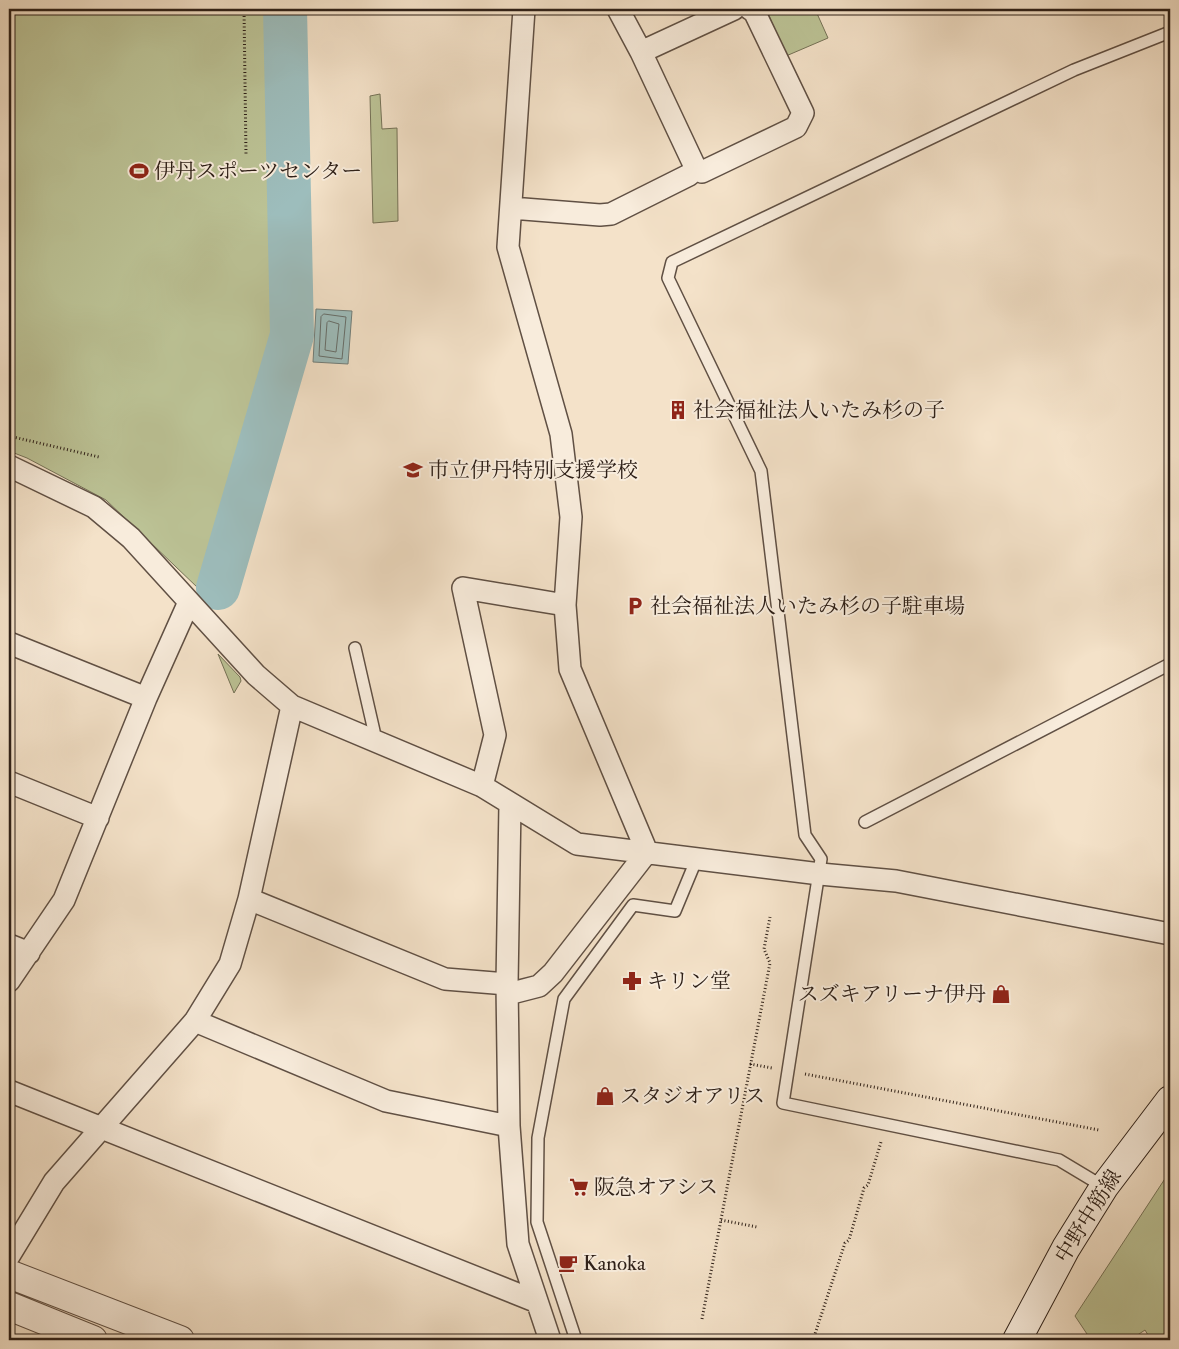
<svg xmlns="http://www.w3.org/2000/svg" width="1179" height="1349" font-family="'IM FELL Double Pica','Noto Serif JP',serif">
<rect width="100%" height="100%" fill="#f4e2c9"/>
<filter id="stains"><feTurbulence type="fractalNoise" baseFrequency=".004" numOctaves="4"/><feColorMatrix values="0 0 0 0 .2 0 0 0 0 .09 0 0 0 0 .02 0 0 0 .5 -.17"/></filter>
<radialGradient id="worn" r=".72"><stop offset=".6" stop-color="#630" stop-opacity="0"/><stop offset="1" stop-color="#630" stop-opacity=".3"/></radialGradient>
<path fill="#bcc396" stroke="#757257" d="M9,9H266L273,333L198,588L106,500L27,458L9,451Z
M773,9H815L828,38L786,56L767,11Z
M380,94L382,129L397,128L398,221L373,223L370,96Z
M218,654L240,677L241,681L234,693Z
M1170,1171V1340H1151L1145,1330L1130,1340H1091L1075,1316Z"/>
<path fill="#9dbdbc" stroke="#717e7a" d="M316,309L352,311L348,364L313,362Z"/>
<g fill="none" stroke-linecap="round" stroke-linejoin="round">
<path stroke="#666e6a" stroke-width="1" d="M324,314L346,317L342,359L319,356L321,317Z
M329,321L339,324L336,352L325,350L327,323Z"/>
<path stroke="#9dbdbc" stroke-width="44" d="M218,588L292,335L285,9"/>
<g stroke="#605044" stroke-width="14">
<path id="service" d="M355,648L374,731L373,740
M865,822L1170,664
M1104,1187L1059,1160L783,1103L821,859L805,835L761,471L668,278L672,262L1074,70L1170,32
M576,1340L537,1222L538,1138L564,999L633,905L675,911L697,858"/>
</g>
<g stroke="#605044" stroke-width="24">
<path id="minor" d="M641,52L734,9
M696,169L702,172L796,127L803,113L754,11L750,9
M511,208L600,215L611,214L689,175L696,169L641,52L618,9
M9,466L94,507L131,538L256,675L292,706L249,899
M9,643L146,698
M292,706L482,786L577,844L820,874L896,881L1170,934
M9,782L98,818
M482,786L495,735L463,588L565,605
M510,804L507,984L509,1126L518,1244L550,1340
M9,945L29,953
M9,981L64,900L146,698L189,602
M507,984L445,979L249,899L230,964L195,1021L386,1101L509,1126
M508,994L539,986L553,973L647,852L570,669L565,605L571,517L561,434L508,247L524,9
M9,1091L535,1301
M9,1256L54,1182L195,1021"/>
</g>
<g stroke="#605044" stroke-width="30">
<path id="tertiary" d="M9,1274L180,1340
M9,1306L93,1340"/>
</g>
<g stroke="#2e2018" stroke-width="30">
<path id="secondary" d="M1017,1340L1066,1248L1104,1187L1170,1100"/>
</g>
<path stroke="#2e2018" stroke-width="3" stroke-dasharray="1 2.5" stroke-linecap="butt" d="M244,9L246,155
M9,436L99,457
M750,1064L772,1068
M805,1074L1099,1130
M721,1220L757,1227
M702,1319L770,963L764,949L770,917
M813,1340L845,1243L849,1240L864,1188L868,1185L881,1142"/>
<use href="#service" stroke="#f8ecdc" stroke-width="11"/>
<use href="#minor" stroke="#f8ecdc" stroke-width="21"/>
<use href="#tertiary" stroke="#f8ecdc" stroke-width="28"/>
<use href="#secondary" stroke="#f8ecdc" stroke-width="28"/>
</g>
<defs>
<g id="stadium-bare" transform="scale(1.5)"><path d="M0-5a6.5 5 0 1 0 0 10a6.5 5 0 1 0 0-10ZM-3.5-1.8h7v3.6h-7Z" fill="#8f2418" stroke="#f8ecdc" stroke-width="2.5" paint-order="stroke"/></g>
<g id="building-bare" transform="scale(1.5)"><path d="M-4-6H4V6H1V3H-1V6H-4ZM-2.5-4.3h1.7v1.8h-1.7ZM.8-4.3h1.7v1.8H.8ZM-2.5-1h1.7V.8h-1.7ZM.8-1h1.7V.8H.8Z" fill="#8f2418" stroke="#f8ecdc" stroke-width="2.5" paint-order="stroke"/></g>
<g id="school-bare" transform="scale(1.5)"><path d="M0-5L7-2L0 1L-7-2ZM-4 1L0 2.5L4 1V4Q0 6-4 4Z" fill="#8f2418" stroke="#f8ecdc" stroke-width="2.5" paint-order="stroke"/></g>
<g id="parking-bare" transform="scale(1.5)"><path d="M-3.5-5.5H1a3.5 3.5 0 0 1 0 7H-1V5.5H-3.5ZM-1-3.4V-.6H.8a1.4 1.4 0 0 0 0-2.8Z" fill="#8f2418" stroke="#f8ecdc" stroke-width="2.5" paint-order="stroke"/></g>
<g id="pharmacy-bare" transform="scale(1.5)"><path d="M-2-6h4v4h4v4h-4v4h-4v-4h-4v-4h4Z" fill="#8f2418" stroke="#f8ecdc" stroke-width="2.5" paint-order="stroke"/></g>
<g id="shop-bare" transform="scale(1.5)"><path d="M-5-2.5h2.3a2.7 3.5 0 0 1 5.4 0H5L5.5 6h-11ZM-1.5-2.5h3a1.5 2.3 0 0 0-3 0Z" fill="#8f2418" stroke="#f8ecdc" stroke-width="2.5" paint-order="stroke"/></g>
<g id="supermarket-bare" transform="scale(1.5)"><path d="M-6-5.5h2.5l.6 2H6L4.5 2H-2.5L-4.4-4H-6ZM-1.5 3.2a1.3 1.3 0 1 0 .1 0ZM3 3.2a1.3 1.3 0 1 0 .1 0Z" fill="#8f2418" stroke="#f8ecdc" stroke-width="2.5" paint-order="stroke"/></g>
<g id="cafe-bare" transform="scale(1.5)"><path d="M-5.5-4.5H6V0H3Q3 3.5 0 3.5H-2.5Q-5.5 3.5-5.5 0ZM3-3.2v2h1.7v-2ZM-6 4.5H4V6H-6Z" fill="#8f2418" stroke="#f8ecdc" stroke-width="2.5" paint-order="stroke"/></g>
</defs>
<g fill-rule="evenodd">
<use href="#stadium-bare" x="139" y="171"/>
<use href="#building-bare" x="678" y="410"/>
<use href="#school-bare" x="413" y="470"/>
<use href="#parking-bare" x="635" y="606"/>
<use href="#pharmacy-bare" x="632" y="981"/>
<use href="#shop-bare" x="1001" y="994"/>
<use href="#shop-bare" x="605" y="1096"/>
<use href="#supermarket-bare" x="579" y="1187"/>
<use href="#cafe-bare" x="568" y="1263"/>
</g>
<g text-anchor="middle" stroke-width="4" stroke-linejoin="round" paint-order="stroke">
<g font-size="21" fill="#2e2018" stroke="#f8ecdc" text-anchor="start">
<text x="154" y="178">伊丹スポーツセンター</text>
<text x="693" y="417">社会福祉法人いたみ杉の子</text>
<text x="428" y="477">市立伊丹特別支援学校</text>
<text x="650" y="613">社会福祉法人いたみ杉の子駐車場</text>
<text x="647" y="988">キリン堂</text>
<text x="986" y="1001" text-anchor="end">スズキアリーナ伊丹</text>
<text x="620" y="1103">スタジオアリス</text>
<text x="594" y="1194">阪急オアシス</text>
<text x="583" y="1270">Kanoka</text>
</g>
<g font-size="21" fill="#2e2018" stroke="#f8ecdc">
<text transform="translate(1088 1216) rotate(-58)" y="7">中野中筋線</text>
</g>
</g>
<rect width="1179" height="1349" fill="none" stroke="#f4e2c9" stroke-width="30"/>
<rect x="10" y="10" width="1159" height="1329" fill="none" stroke="#2e2018" stroke-width="2.5"/>
<rect x="15" y="15" width="1149" height="1319" fill="none" stroke="#2e2018"/>
<rect width="100%" height="100%" filter="url(#stains)"/>
<rect width="100%" height="100%" fill="url(#worn)"/>
</svg>
